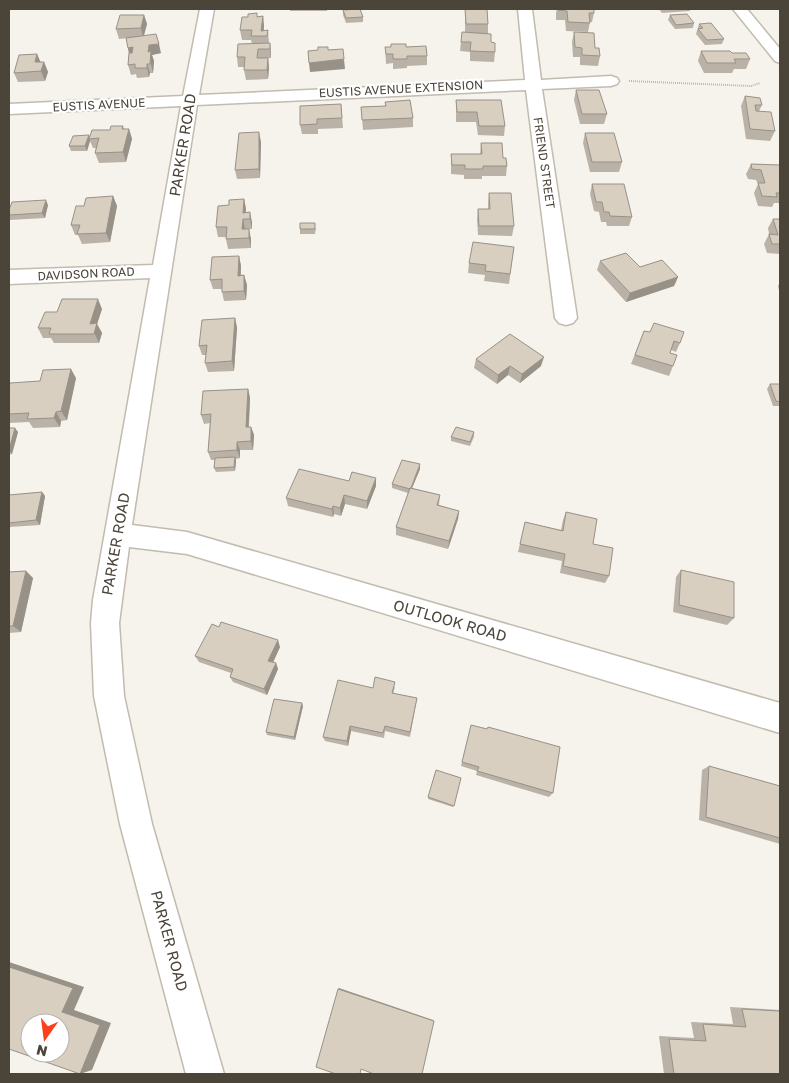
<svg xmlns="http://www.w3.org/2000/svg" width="789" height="1083" font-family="'Golos Text',sans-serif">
<rect width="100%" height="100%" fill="#f6f3ec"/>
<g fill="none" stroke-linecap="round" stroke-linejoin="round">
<g stroke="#c2bbae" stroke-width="3">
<path id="minor" d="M200,9H214L199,95L525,80L518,9H532L541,80L611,76L617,78L619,81L617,84L611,86L542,89L577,318L573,323L566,325L559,323L555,318L526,90L197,105L132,525L187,532L780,703V733L187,554L129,547L119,623L124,696L152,824L224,1074H186L120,824L94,696L91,623L93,600L150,278L9,284V270L153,265L181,106L9,114V104L183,96Z
M733,9H747L780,49V63L775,61Z"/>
</g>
<path stroke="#c4b79f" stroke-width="2" stroke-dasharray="1 1" stroke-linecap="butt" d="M629,81L751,86L760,83"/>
<use href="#minor" fill="#fff" fill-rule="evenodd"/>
</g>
<path fill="#bab2a6" d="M290,9H327V11H290Z
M465,9H487L488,24V33L495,52L494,62L470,61V52L460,51L462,32L465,33Z
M557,9H594V13L592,22H590L588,32L566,31L565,20H556V13Z
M659,9H690V11L662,13Z
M343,10L363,17V22L346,23L343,15Z
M144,15L147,24L144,36L161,53L152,55L154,61L153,73H150L149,77L137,78L136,74L131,75L128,65L129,54L128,48V38L119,39L116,29Z
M670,15L694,23L693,28L675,29L668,20Z
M263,16L264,26V30H268L269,43H270L271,53V58H268L269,68L268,79L246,80L244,70V67H238L237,57L252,44L251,40H242L240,30L257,17Z
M699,24L724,39L722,44L705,45L696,34Z
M574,32L595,48L600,56L598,66L580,65V57H573L572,42Z
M385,47H406L427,56V65L407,66V68L393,69V63L386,64Z
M701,51L732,53L750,59L746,69H734L732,73H704L698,61Z
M37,54L40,62H44L48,72L45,81L18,82L14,73Z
M576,90L607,114L604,124H580L574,100Z
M745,96L762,105L759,111L775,131L770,141L746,139L741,106Z
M456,100L505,126L504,136L478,135L476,122H456Z
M385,102L413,118V127L363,130L361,107L385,106Z
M341,104L343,128L318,129V134H302L300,125Z
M123,126L124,129H129L132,139L126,162L99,163L95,153L96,148H93L90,141L87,151H71L69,146L110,130Z
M585,133L622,162L619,172H590L583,143Z
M261,142L260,178L237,179L235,170Z
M481,143L503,158L507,166L506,176H482V179H464V175L451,174V154H480Z
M751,164L780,165V200L779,203H774L772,207L758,206L754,193L758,184L756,180L748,179L746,174Z
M592,184L632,217L629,226H607L606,222H601L599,212L594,211L590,194Z
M489,193L514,226L512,236L478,235L477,219L478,209H488V203Z
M113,196L117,206L110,242L82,244L78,235H75L71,225L84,206Z
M244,199L246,209V213L252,222V229H245L251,239V248L228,249L226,239V237H218L216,227L229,205Z
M48,205L45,218L10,220L9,218V210Z
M773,219H780V254L767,253L764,244L769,234L768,228Z
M316,228L315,234H300V229Z
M514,247L509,284L484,281L485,275L468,273L469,263Z
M239,256L241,266V275H244L247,285L246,300L224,301L222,292V289H213L210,280Z
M600,261L640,267L678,277L674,286L626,302L597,270Z
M780,282V295L778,286Z
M102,309L97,324L102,333L99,343H54L51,338H43L38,328L57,312Z
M235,318L237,328L234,371L208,372L205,363L206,355H202L199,346Z
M644,331L680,343L676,352L671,350L670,353L673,366L669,376L631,364Z
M476,359L541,366L520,383L508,375L497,384L474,368Z
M76,378L67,420L61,421L60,427L33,428L29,422L9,423V388L40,381Z
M770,384H780V406H773L767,389Z
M248,389L250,398L249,427H251L254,435L253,450H240V458L236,459V461L235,471L216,472L214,468L215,460H211L208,452L210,423L204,424L201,415Z
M9,428L18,432L12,454L9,455Z
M474,432V437L470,446L451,441V437Z
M420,469L412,488L440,495L439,505L459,511L458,519L448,549L396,535V527L408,493L392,488V484Z
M376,478V486L367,509L345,504L341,516L334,514L333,517L288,506L286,498L349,481Z
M42,492L45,496L40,525L9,527V495Z
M566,512L593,544L609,576L605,583L560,573L562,561L518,552L525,522L561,530L563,520Z
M681,570L734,618L727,625L673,612L676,577Z
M26,571L33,578L21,632L9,633V572Z
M280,647L273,662L276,663L278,669L267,695L233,682L230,677L231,673L199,662L195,656Z
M395,687L393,694L417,698L410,737L385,731L384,738L351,731L348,746L325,741L323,737L373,688Z
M303,706L295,740L267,735L266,732Z
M471,725L553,793L549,797L476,775L477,771L461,766Z
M709,766L780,786V844L699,820L702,770Z
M436,770L461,778L453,807L428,799Z
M730,1007L780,1010V1074H664L659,1036L694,1038L691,1022L733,1024Z"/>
<path fill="#979187" d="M144,15L147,24L143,38L141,28Z
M263,16L264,26L263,36L261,31Z
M270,43L271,53V58L270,49Z
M159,44L161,53L152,55L154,61L153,73L148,52L149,45Z
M133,47L136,57L130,58L128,48Z
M37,54L41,63L39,72L35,62Z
M268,58L269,68L268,79L267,70Z
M344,59L345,69L310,72L309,63Z
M44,62L48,72L45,81L41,71Z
M147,64L150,73L149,77L147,68Z
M129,129L132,139L126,162L123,152Z
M259,132L261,142L260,178L259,169Z
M89,135L90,141L87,151L85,146Z
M113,196L117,206L110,242L106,233Z
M244,199L246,209L245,219L243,213Z
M46,200L48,205L45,218L42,213Z
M250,212L252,222V229L250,219Z
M243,219L245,229L244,239L242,229Z
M249,229L251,239V248L249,238Z
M239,256L241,266L240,285L238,276Z
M244,275L247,285L246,300L244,291Z
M678,277L674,286L626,302L630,293Z
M98,299L102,309L97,324L102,333L99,343L90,324Z
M235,318L237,328L234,371L232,361Z
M544,357L541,366L520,383L522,374Z
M510,366L508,375L497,384L498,375Z
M71,369L76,378L67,420L61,411Z
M248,389L250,398L248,436L246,427Z
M56,412L61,421L60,427L54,418Z
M251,427L254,435L253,450L251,441Z
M15,428L18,432L12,454L9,450Z
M237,442L240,450V458L237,450Z
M235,457L236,461L235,471L234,467Z
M420,464V469L410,493L411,489Z
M376,478V486L367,509V501Z
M42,492L45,496L40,525L36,520Z
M344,495L345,504L341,516L340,508Z
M333,506L334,514L333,517L332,509Z
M459,511L458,519L448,549L449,541Z
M26,571L33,578L21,632L13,626Z
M278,640L280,647L271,667L268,661Z
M276,663L278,669L267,695L264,689Z
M302,703L303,706L295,740L294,737Z
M350,726L351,731L348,746L347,741Z
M9,962L84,987L74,1010L111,1023L92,1070L80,1074L9,967Z
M339,988L433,1020L434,1021L338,989Z"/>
<path fill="#d8cfc1" stroke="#979187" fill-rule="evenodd" d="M360,9L363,17L346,18L343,10Z
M465,9H487L488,24H466Z
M558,9H594V13H589L590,23L568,22L567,11L558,10Z
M257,13V17L263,16L261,31L268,30L267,36H251L252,30H240L242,17H248V14Z
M687,14L694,23L676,25L670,15Z
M120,15H144L141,28L116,29Z
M711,23L724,39L707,40L698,29L703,28L699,24Z
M462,32L491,34V42L495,43V52L470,51L471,42H461Z
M574,32L594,33L595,48H599L600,56L582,55V48L575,47Z
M156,34L159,44L149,45L148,52L151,51L150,64H147V68H135V64L128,65L129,53H132L133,47L128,48L126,38Z
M270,43V49H258L257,58H268L267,70H244L245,57H237L238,44Z
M391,44H406V47L426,46L427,56H407V59H393V54H386L385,47H391Z
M318,47H328V50L343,49L344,59L309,63L308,51L318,50Z
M701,51H730L732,53H746L750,59H734L736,63H707Z
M37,54L35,62H44L41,71L14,73L19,55Z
M576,90H599L607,114H582Z
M745,96L760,98L762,105H755L756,111L771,112L775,131L750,129Z
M410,100L413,118L362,120L361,107L386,106L385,102Z
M456,100H501L505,126H479L477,112H457Z
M341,104L342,118L317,119V124L300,125V106Z
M111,126H123L122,129H129L123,152L95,153L99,138L89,139L92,130H110Z
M259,132V169L235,170L239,133Z
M585,133H614L622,162H592Z
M89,135L85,146H69L73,136Z
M481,143H502L503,158H506L507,166H483V169H465V165H452L451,154H482Z
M751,164L780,165V193H776L777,197L762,196L758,183H765L761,170L752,169Z
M592,184H624L632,217L610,216L609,212H604L602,202H596Z
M489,193H511L514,226H479L478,209H490Z
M113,196L106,233L77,234L80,225H71L76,206H84L86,198Z
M244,199L243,213L250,212V219H243L242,229H249V238L226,239L227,227H216L218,206L229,205V200Z
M46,200L42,213L9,215V210L12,202Z
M773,219H780V244H772L769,234L778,235Z
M300,223H315V229H300Z
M473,242L514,247L510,274L485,271L486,265L469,263Z
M626,253L640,267L662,260L678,277L630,293L600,261Z
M239,256L238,276L244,275V291L222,292V279L210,280L212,257Z
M62,299H98L90,324L97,323L94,334H49L51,328H38L45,312H57Z
M235,318L232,361L205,363L207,345L199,346L202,320Z
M654,323L684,332L680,343L674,341L670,353L677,355L673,366L635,355L644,331L650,332Z
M510,334L544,357L522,374L510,366L498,375L476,359Z
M71,369L61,411L56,412L54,418L27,419L29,413L9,414V388L10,383L40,381L43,370Z
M770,384H780V402L776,401Z
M248,389L246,427H251V441L237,442V450L208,452L211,414L201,415L203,391Z
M456,427L474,432L470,442L451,437Z
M9,428H15L9,450Z
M235,457L234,467L214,468L215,458Z
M402,460L420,464L411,488H410V489L392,484Z
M299,469L349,481L352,472L376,478L367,501L344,495L340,508L333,506L332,509L286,498Z
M410,488L440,495L437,505L459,511L449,541L396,527Z
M42,492L36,520L9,523V495Z
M566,512L597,519L593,544L613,548L609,576L563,566L565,554L520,544L525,522L563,531Z
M681,570L734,582V618L679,605Z
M26,571L13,626H9V572Z
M221,622L278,640L268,661L276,663L264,689L230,677L233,669L195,656L212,624L219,627Z
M375,677L395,682L392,693L417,698L410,732L385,726L383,733L350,726L347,741L323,737L338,680L373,688Z
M274,699L302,703L294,737L266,732Z
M471,725L487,729L488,727L560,747L553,793L477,771L479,767L462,762Z
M709,766L780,786V838L706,817Z
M436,770L461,778L454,806L428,797Z
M9,967L73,988L62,1012L100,1025L80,1074L9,1049ZM30,1023H60V1053H30Z
M338,989L434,1021L422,1074H374L361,1069L360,1074H336L316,1067Z
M742,1009L780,1011V1074H674L669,1039L706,1041L703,1024L746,1027Z"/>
<g text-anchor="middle" stroke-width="4.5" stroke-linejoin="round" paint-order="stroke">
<g font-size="12" fill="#4b4439" stroke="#fff">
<text transform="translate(401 89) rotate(-3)" y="4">EUSTIS AVENUE EXTENSION</text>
<text transform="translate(99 105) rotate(-3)" y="4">EUSTIS AVENUE</text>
<text transform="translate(544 163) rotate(82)" y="4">FRIEND STREET</text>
<text transform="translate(86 274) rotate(-3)" y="4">DAVIDSON ROAD</text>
</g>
<g font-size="15" fill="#4b4439" stroke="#fff">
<text transform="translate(183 145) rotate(-81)" y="5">PARKER ROAD</text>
<text transform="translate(116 544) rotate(-80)" y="5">PARKER ROAD</text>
<text transform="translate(450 621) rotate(16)" y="5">OUTLOOK ROAD</text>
<text transform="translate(169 941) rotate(75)" y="5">PARKER ROAD</text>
</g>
</g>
<rect width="789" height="1083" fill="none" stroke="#4b4439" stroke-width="20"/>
<g transform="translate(45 1038) rotate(194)"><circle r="24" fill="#ffffff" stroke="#b7b4b0"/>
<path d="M0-4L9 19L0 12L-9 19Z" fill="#fc3f1d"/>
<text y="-8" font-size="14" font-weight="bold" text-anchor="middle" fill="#4b4439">N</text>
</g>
</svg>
